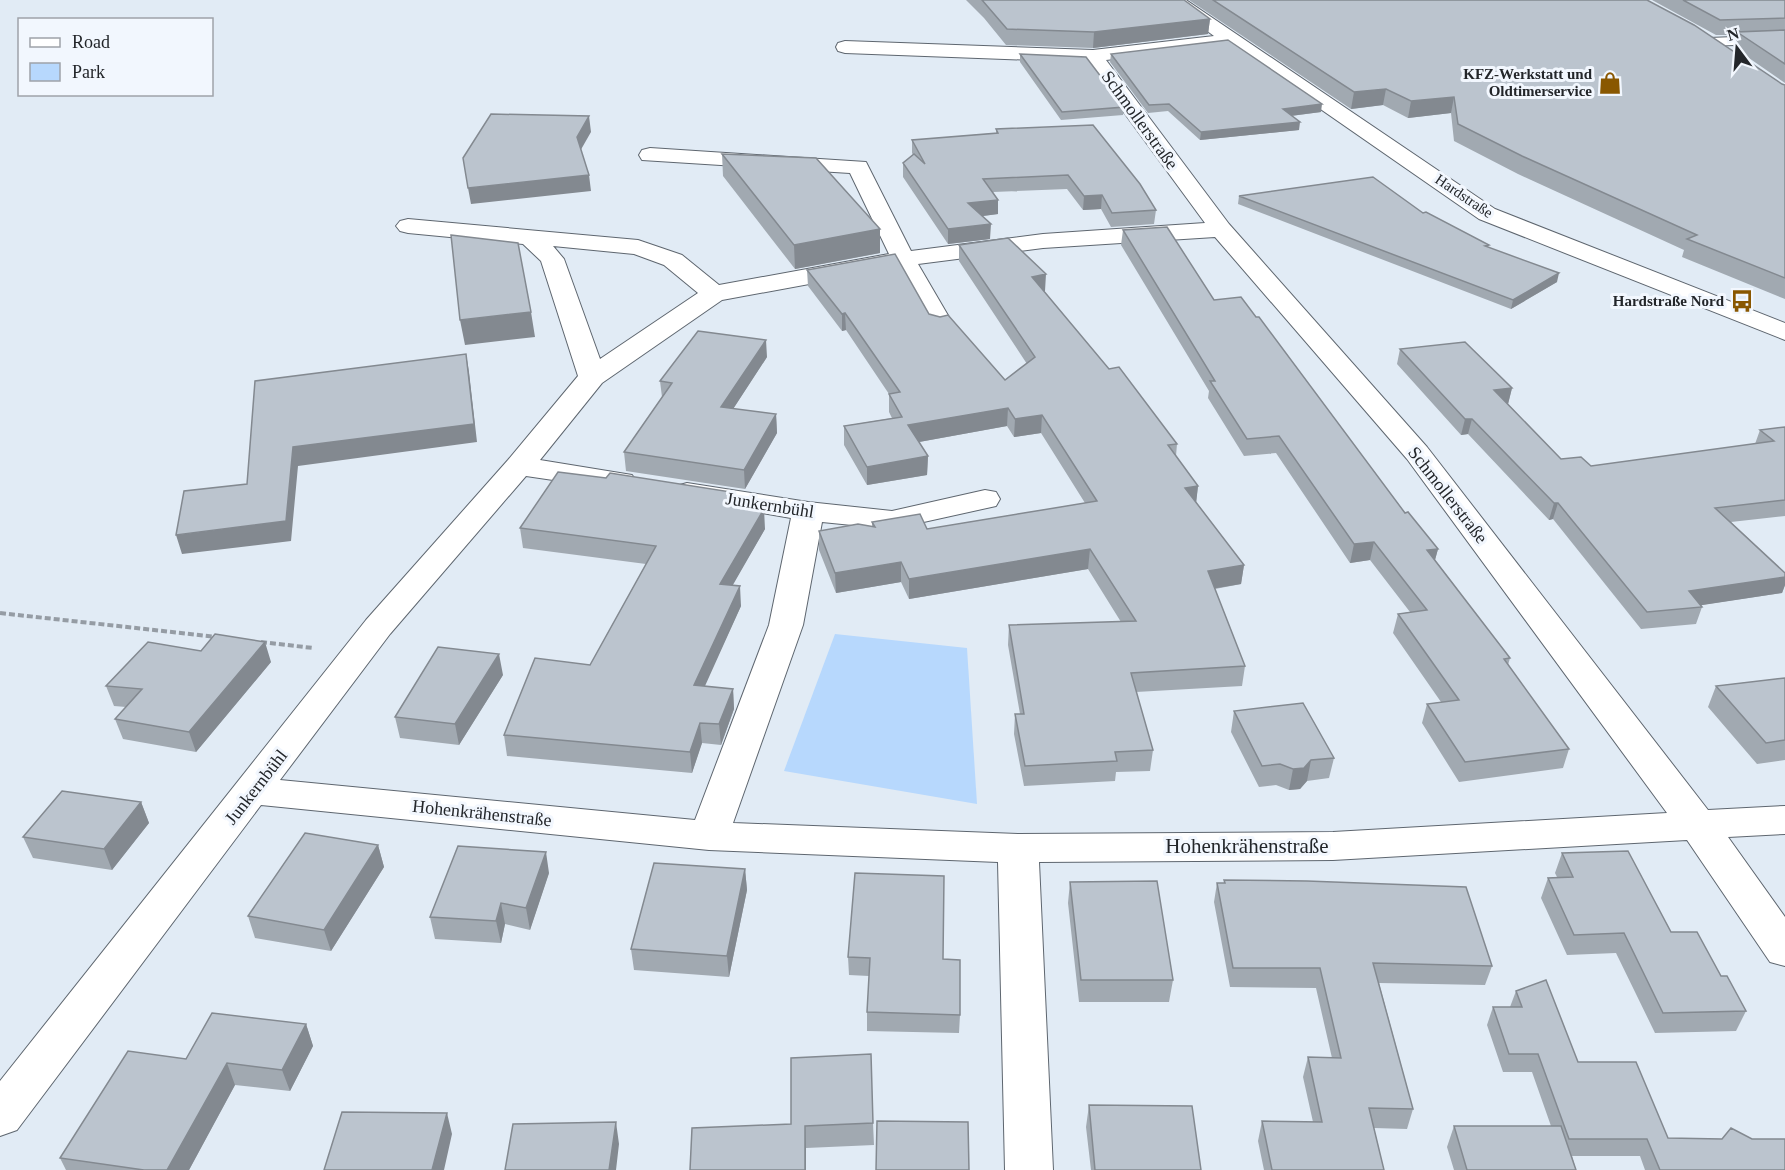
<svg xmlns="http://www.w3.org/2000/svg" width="1785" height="1170" font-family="Georgia,serif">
<rect width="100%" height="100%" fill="#e1ebf5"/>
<path fill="#b7d8fd" d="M835,634L967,648L977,804L784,771Z"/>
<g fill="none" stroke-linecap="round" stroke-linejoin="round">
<g stroke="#5e666f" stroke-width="2">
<path id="lane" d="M1785,35V43L1709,46L1702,42L1709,38Z"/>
</g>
<g stroke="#5e666f" stroke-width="2">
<path id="street" d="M1165,0H1186L1495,209L1785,323V340L1479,219L1228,45L1106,60L1229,224L1427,447L1708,810L1785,806V834L1728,837L1785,917V966L1770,962L1687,840L1333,860L1039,862L1053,1170H1005L998,862L709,850L261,805L17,1130L0,1136V1081L366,620L508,460L578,376L541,261L523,244L408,233L400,231L396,226L400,221L408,219L638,240L682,255L719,285L889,254L850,173L642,160L639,155L642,150L650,148L866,162L911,251L1043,234L1205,223L1087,62L845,53L838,51L836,47L838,43L845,41L1093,50L1214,36ZM1215,237L1407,459L1667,813L1333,832L1018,834L733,823L803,625L822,522L892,529L996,506L1000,499L996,492L985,490L892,511L808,502L687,483L676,486L672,492L676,498L791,518L769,625L695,820L280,780L390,634L526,476L621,490L632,487L636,481L632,475L540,460L602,383L722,300L896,268L931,330L940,332L949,330L953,324L918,264L1043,248ZM553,246L634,254L664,265L698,293L600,359L564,259Z"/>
</g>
<path stroke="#959ca4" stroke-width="4" stroke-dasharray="6 3" stroke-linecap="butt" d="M0,613L217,637
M261,642L313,648"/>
<use href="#lane" fill="#fff" fill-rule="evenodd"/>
<use href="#street" fill="#fff" fill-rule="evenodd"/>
</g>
<path fill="#a1a9b1" d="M966,0H1184L1210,19L1208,34L1093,48L1006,45L984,18Z
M1189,0H1647L1782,84L1785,85V299L1682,257L1684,250L1518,174L1454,141L1451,113L1408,118L1383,105L1351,109Z
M1652,0H1785V83L1733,47L1737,35H1716Z
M1020,54L1124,107L1123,115L1061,120L1020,62Z
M1111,54L1321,112L1291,116L1299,130L1200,140L1168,111L1148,113L1110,62Z
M996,129L1156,210L1154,224L1111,227L1101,209L1083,210L1067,189L993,192L998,200V214L982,216L990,239L948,244L903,177V163L913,155L912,153V140L996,133Z
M722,154L880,229V253L795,269L723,176Z
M1239,196L1423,213L1489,245L1488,247L1557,282L1511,309L1238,204Z
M1123,230L1214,300L1256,317L1405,513L1438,549L1435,560L1510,658L1508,665L1569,749L1563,768L1459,782L1422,723L1427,704L1441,702L1393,633L1398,614L1410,612L1370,560L1350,563L1276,453L1244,456L1208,398L1209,391L1121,245Z
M959,245L1045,291H1044L1109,369L1177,444L1176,456L1198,486L1196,502L1244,565L1241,584L1215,589L1245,666L1242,686L1136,692L1153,750L1150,771L1116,772L1115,781L1024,786L1014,734L1015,714H1020L1008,645L1009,625L1121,622L1088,569L909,599L901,582L836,593L819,550V531L872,527V522L927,529L1085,503L1041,433L1014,437L1007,426L919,442L928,456L927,475L867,485L844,445V426L892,418L889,412V394L846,330L842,331L808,286L807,270L929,314L1005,380L1027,364L959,261Z
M1400,349L1512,388L1508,404L1561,459L1591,466L1755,444L1760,430L1785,427V516L1731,522L1785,573V585L1782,593L1701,605L1702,607L1696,624L1641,629L1553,519L1549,520L1468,434L1461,435L1397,364Z
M767,357L733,409L776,414L777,433L745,489L626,471L624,452L662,397L660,381Z
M606,478L732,504L765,529L732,585L741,606L704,686L733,689L734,709L721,745L702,743L692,773L507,756L504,735L590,665L646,564L523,548L520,528Z
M271,662L196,752L123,739L115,719L126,707L114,706L106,686Z
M503,675L459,745L400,738L395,717Z
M1785,678V760L1757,764L1708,707L1716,686Z
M1234,711L1334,758L1329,778L1307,781L1300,789L1289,790L1276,785L1259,787L1231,732Z
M141,802L149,823L112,870L33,858L23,837Z
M378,845L384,867L331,951L255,938L248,916Z
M1562,853L1671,932L1721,976L1746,1011L1736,1031L1655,1033L1616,953L1567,955L1541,898L1548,878L1557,877L1555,873Z
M745,869L747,890L729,977L634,970L631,949Z
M549,873L530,930L505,924L501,943L435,939L430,917Z
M1224,880L1492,966L1485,985L1379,983L1413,1109L1407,1129L1374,1128L1384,1170H1264L1258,1141L1262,1121L1313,1122L1303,1077L1308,1057L1332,1058L1316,988L1230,987L1214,902L1217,883H1224Z
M1070,882L1173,980L1169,1002H1079L1068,903Z
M848,957L943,959L960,1015L959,1033L867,1031V1012L869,976L849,975Z
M1516,991L1578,1062L1668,1138L1785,1170H1645L1640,1156H1572L1576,1170H1454L1447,1147L1454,1126H1551L1532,1072H1503L1487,1025L1493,1007H1510Z
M306,1024L313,1046L290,1091L235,1085L189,1170H66L60,1158L186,1059Z
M1089,1105L1201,1170H1091L1086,1127Z
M873,1123L874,1145L806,1148V1170H690L692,1128Z"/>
<path fill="#838990" d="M1210,19L1208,34L1093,48L1094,32Z
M1386,89L1383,105L1351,109L1354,92Z
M1454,97L1451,113L1408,118L1411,101Z
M1322,104L1321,112L1282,117L1283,109Z
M589,116L591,132L579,153L577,137Z
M1300,122L1299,130L1200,140L1201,132Z
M589,175L591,191L471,204L468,188Z
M1102,195L1101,209L1083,210L1084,196Z
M998,200V214L968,218V203Z
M991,224L990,239L948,244V229Z
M880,229V253L795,269L794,245Z
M1559,273L1557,282L1511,309L1513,300Z
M1046,274L1045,291L1031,293L1032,277Z
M531,312L535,337L465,345L460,320Z
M845,313L846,330L842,331V314Z
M766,340L767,357L722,426L721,407Z
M466,354L469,372L477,442L298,466L291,541L182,554L176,535L286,521L293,447Z
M1512,388L1508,404L1494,390Z
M1008,408L1007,426L908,444V425Z
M776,414L777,433L745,489L744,470Z
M1042,415L1041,433L1014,437L1015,419Z
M1465,419H1472L1468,434L1461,435Z
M928,456L927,475L867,485V467Z
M1198,486L1196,504L1185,488Z
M731,492L732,511L724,503Z
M1554,503H1558L1553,519L1549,520Z
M764,509L765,529L722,604L720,584Z
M1374,542L1370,560L1350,563L1354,544Z
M1090,549L1088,569L909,599V579Z
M1438,549L1433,567L1427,550Z
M901,562V582L836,593L835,573Z
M1244,565L1241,584L1205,590L1208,571Z
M1785,577V585L1782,593L1683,608L1689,591Z
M740,586L741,606L696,706L694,685Z
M265,642L271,662L196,752L189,732Z
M499,654L503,675L459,745L455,724Z
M733,689L734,709L721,745L719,724Z
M700,723L702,743L692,773L690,752Z
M1311,760L1307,781L1300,789L1289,790L1293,769Z
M141,802L149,823L112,870L104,849Z
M378,845L384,867L331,951L324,930Z
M546,852L549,873L530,930L526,908Z
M745,869L747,890L729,977L727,956Z
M501,903L505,924L501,943L496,921Z
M306,1024L313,1046L290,1091L282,1070Z
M227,1063L235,1085L189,1170H167Z
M447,1113L452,1134L444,1170H432Z
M616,1122L619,1144L616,1170H609Z
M805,1126L806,1148V1170H805Z"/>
<path fill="#bbc4ce" stroke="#838990" stroke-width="1.5" d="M982,0H1184L1210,19L1094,32L1007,29Z
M1213,0H1647L1694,25L1782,84L1785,85V278L1687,239L1697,235L1522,156L1458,124L1454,97L1411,101L1386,89L1354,92Z
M1683,0H1785V18L1720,20Z
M1785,30V64L1737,32Z
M1228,40L1322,104L1283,109L1300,122L1201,132L1169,104L1149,105L1111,54Z
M1020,54L1086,57L1124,107L1062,112Z
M491,114L589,116L577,137L589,175L468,188L463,158Z
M1093,125L1140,184L1156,210L1112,213L1102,195L1084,196L1068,175L983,179L998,200L968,203L991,224L948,229L903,163L914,154L925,164L912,140L998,133L996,129Z
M722,154L816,158L880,229L794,245Z
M1373,177L1423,213L1426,212L1489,245L1485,246L1559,273L1513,300L1239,196Z
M1167,227L1214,300L1241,297L1256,317H1259L1405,513L1408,512L1438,549L1427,550L1510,658L1504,659L1569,749L1465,762L1427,704L1459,700L1398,614L1427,610L1374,542L1354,544L1279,436L1247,439L1210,381H1215L1123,230Z
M451,235L518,243L531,312L460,320Z
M1008,238L1046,274L1032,277L1109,369L1119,367L1177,444L1168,445L1198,486L1185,488L1244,565L1208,571L1245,666L1131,673L1153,750L1115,752L1117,761L1025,766L1015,714H1024L1009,625L1136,621L1090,549L909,579L901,562L835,573L819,531L858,524L875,527L872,522L920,514L927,529L1097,501L1042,415L1015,419L1008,408L908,425L928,456L867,467L844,426L902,417L889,394L900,392L845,313L842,314L807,270L895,254L929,314L940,317L948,315L1005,380L1035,357L959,245Z
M698,331L766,340L721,407L776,414L744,470L624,452L672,383L660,381Z
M1465,342L1512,388L1494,390L1561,459L1581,457L1591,466L1774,441L1760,430L1785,427V500L1715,508L1785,573V577L1689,591L1702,607L1647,612L1558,503H1554L1472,419H1465L1400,349Z
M466,354L474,424L293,447L286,521L176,535L184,491L247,484L255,381Z
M558,472L606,478L610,473L731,492L724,503L764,509L720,584L740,586L694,685L733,689L719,724L700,723L690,752L504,735L535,658L590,665L656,546L520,528Z
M215,634L265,642L189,732L115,719L142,689L106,686L148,642L201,651Z
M438,647L499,654L455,724L395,717Z
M1785,678V740L1766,743L1716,686Z
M1303,703L1334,758L1311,760L1304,768L1293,769L1280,764L1262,766L1234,711Z
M62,791L141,802L104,849L23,837Z
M305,833L378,845L324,930L248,916Z
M458,846L546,852L526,908L501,903L496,921L430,917Z
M1628,851L1671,932H1697L1721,976H1727L1746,1011L1663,1013L1624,933L1574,935L1548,878L1573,877L1562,853Z
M654,863L745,869L727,956L631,949Z
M855,873L944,876L943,959L960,960V1015L867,1012L870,958L848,957Z
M1224,880L1307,881L1466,887L1492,966L1373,963L1413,1109L1369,1108L1384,1170H1272L1262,1121L1322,1122L1308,1057L1341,1058L1320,968H1233L1217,883H1225Z
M1157,881L1173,980H1081L1070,882Z
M1546,980L1578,1062H1636L1668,1138L1722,1139L1731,1128L1752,1139H1785V1170H1660L1647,1139H1569L1538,1054H1509L1493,1007H1522L1516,991Z
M212,1013L306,1024L282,1070L227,1063L167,1170H144L60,1158L128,1051L186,1059Z
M871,1054L873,1123L805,1126V1170H690L692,1128L791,1124V1058Z
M1089,1105L1192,1106L1201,1170H1095Z
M342,1112L447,1113L432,1170H324Z
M877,1121L968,1122L969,1170H876Z
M616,1122L609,1170H505L513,1124Z
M1454,1126H1561L1576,1170H1467Z"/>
<defs>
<g id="shop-bare" transform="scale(1.8)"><path d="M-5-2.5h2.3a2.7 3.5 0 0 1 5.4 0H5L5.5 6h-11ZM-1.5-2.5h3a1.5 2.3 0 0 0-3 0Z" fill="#895700" stroke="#f2f7fe" stroke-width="2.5" paint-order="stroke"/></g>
<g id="bus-bare" transform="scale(1.8)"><path d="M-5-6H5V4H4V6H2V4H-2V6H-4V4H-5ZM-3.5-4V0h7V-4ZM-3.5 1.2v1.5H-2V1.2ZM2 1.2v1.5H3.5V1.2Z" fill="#895700" stroke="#f2f7fe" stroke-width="2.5" paint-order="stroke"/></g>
</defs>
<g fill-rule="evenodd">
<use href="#shop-bare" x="1610" y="83"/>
<use href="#bus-bare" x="1742" y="301"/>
</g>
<g text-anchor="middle" stroke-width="6" stroke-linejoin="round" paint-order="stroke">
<g font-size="15" font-weight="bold" fill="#23262a" stroke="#f2f7fe" text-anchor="end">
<text x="1592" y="79">KFZ-Werkstatt und<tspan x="1592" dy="17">Oldtimerservice</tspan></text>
<text x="1724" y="306">Hardstraße Nord</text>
</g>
<g font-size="15" fill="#23262a" stroke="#f2f7fe">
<text transform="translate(1464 196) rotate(34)" y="5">Hardstraße</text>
</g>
<g font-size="18" fill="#23262a" stroke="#f2f7fe">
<text transform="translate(1140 120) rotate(54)" y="6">Schmollerstraße</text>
<text transform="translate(1448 495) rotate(52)" y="6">Schmollerstraße</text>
<text transform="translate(770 505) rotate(9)" y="6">Junkernbühl</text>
<text transform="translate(256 787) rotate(-52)" y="6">Junkernbühl</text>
<text transform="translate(482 813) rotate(6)" y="6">Hohenkrähenstraße</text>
</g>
<g font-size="21" fill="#23262a" stroke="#f2f7fe">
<text x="1247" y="853">Hohenkrähenstraße</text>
</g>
</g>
<rect x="18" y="18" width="195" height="78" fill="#f2f7fe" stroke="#9fa3a9" stroke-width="1.5"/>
<rect x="30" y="38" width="30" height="9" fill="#ffffff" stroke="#9fa3a9" stroke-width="1.5"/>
<text x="72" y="48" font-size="18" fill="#23262a">Road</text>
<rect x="30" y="63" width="30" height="18" fill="#b7d8fd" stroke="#9fa3a9" stroke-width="1.5"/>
<text x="72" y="78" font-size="18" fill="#23262a">Park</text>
<g transform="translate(1737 48) rotate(344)" stroke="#f2f7fe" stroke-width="4.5" paint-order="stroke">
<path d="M0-4.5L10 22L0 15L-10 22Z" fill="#23262a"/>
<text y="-9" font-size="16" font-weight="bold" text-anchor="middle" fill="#23262a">N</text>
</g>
</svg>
